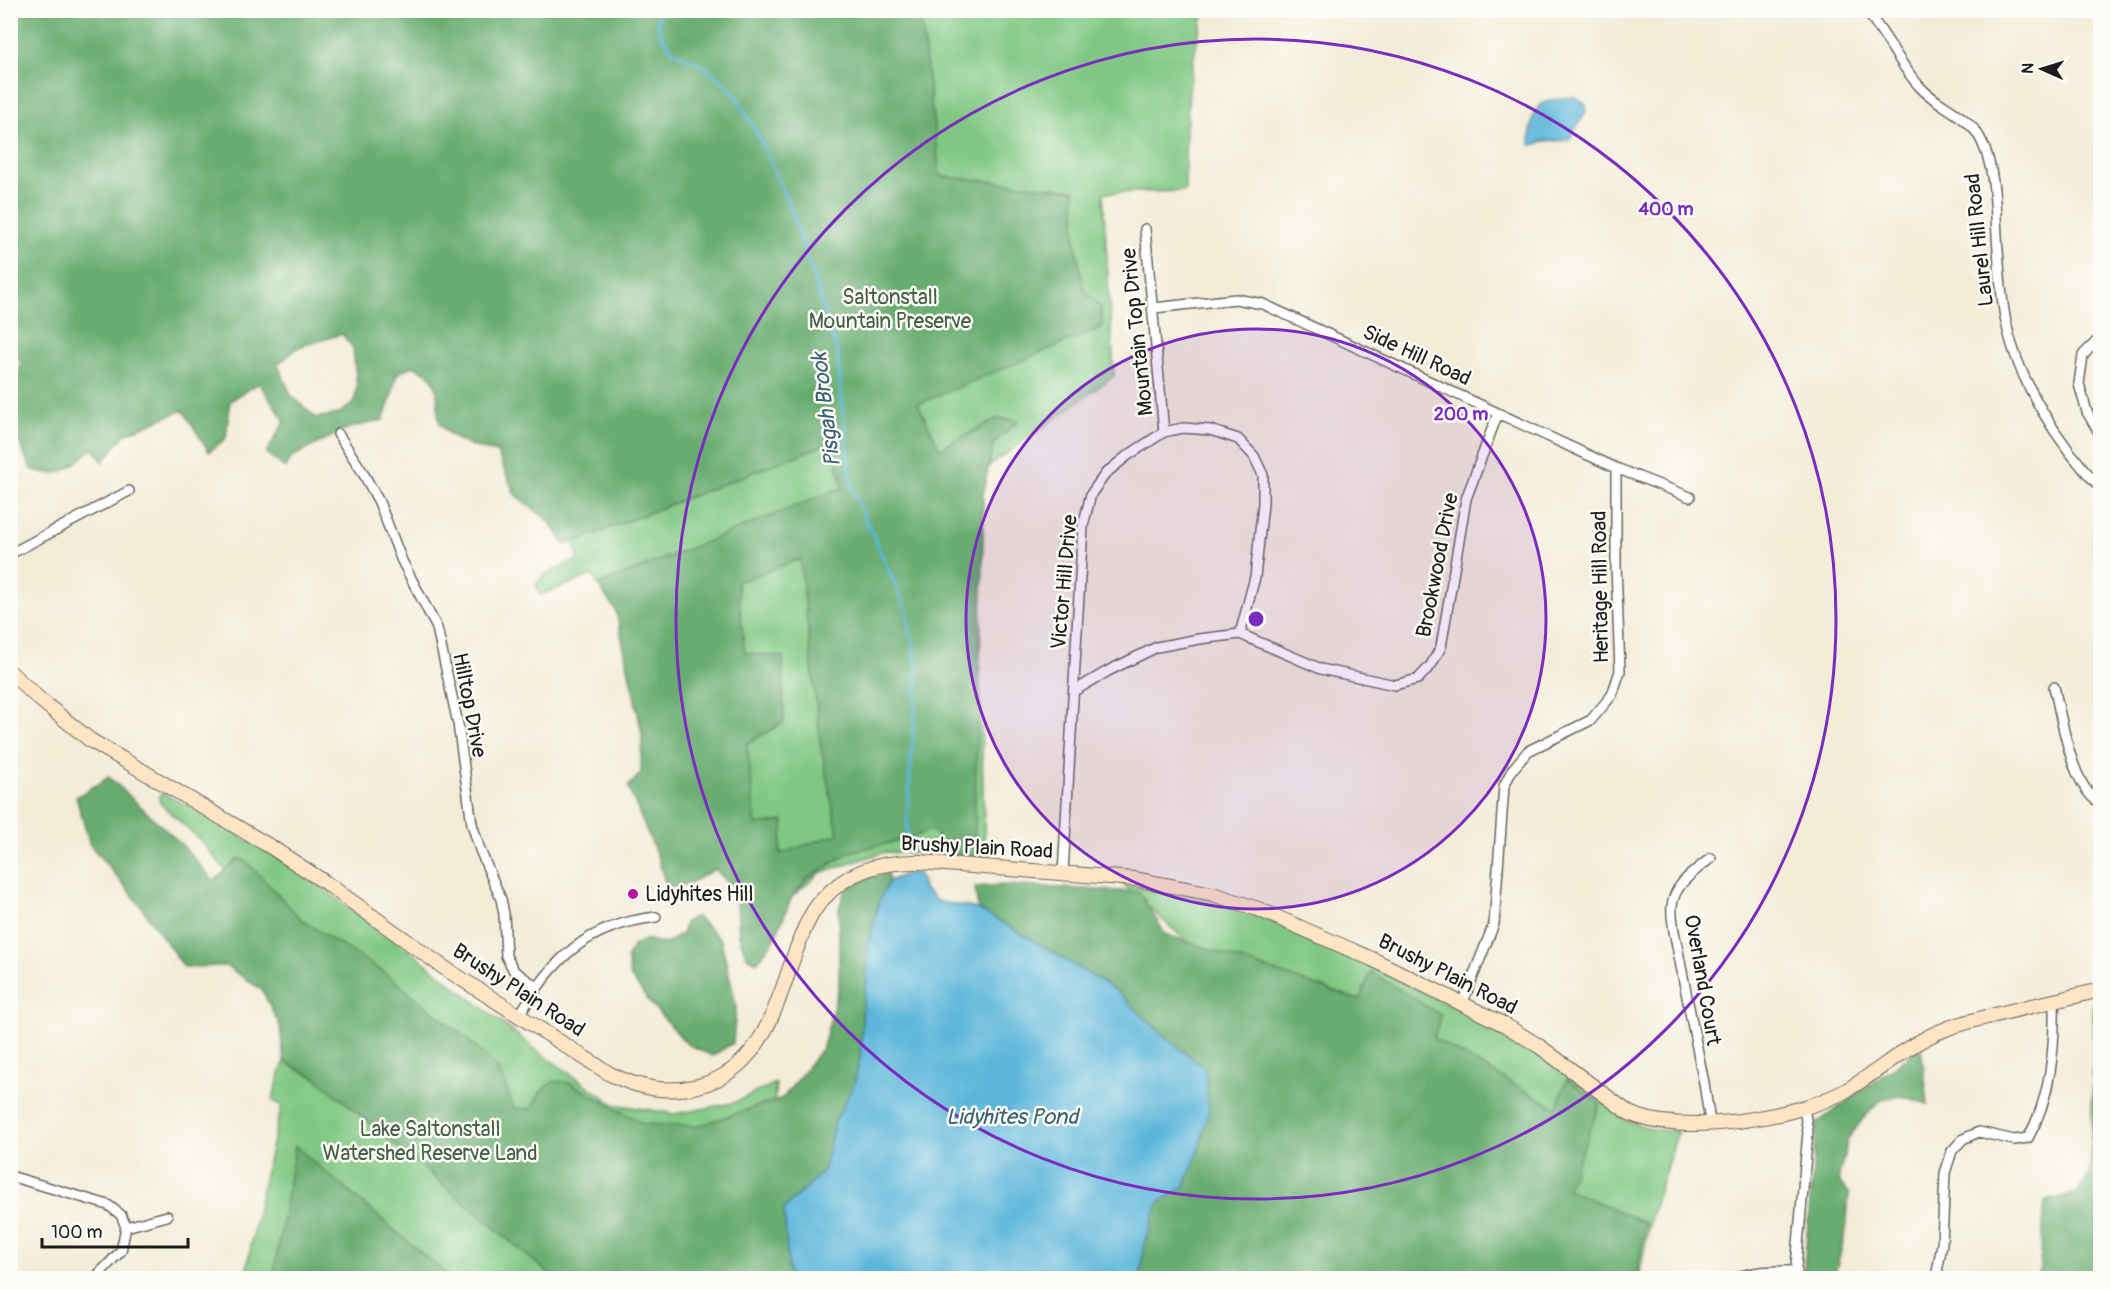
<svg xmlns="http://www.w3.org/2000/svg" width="2111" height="1289" font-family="Pangolin,sans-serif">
<rect width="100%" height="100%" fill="#fdfcf7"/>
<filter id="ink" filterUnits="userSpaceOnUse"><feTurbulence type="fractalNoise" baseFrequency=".0167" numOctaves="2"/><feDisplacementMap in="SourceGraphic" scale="12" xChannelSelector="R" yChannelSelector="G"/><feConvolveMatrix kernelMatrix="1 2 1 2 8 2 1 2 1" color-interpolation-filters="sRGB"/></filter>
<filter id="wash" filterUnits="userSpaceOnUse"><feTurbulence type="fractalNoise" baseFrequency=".008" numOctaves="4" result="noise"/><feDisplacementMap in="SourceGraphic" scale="24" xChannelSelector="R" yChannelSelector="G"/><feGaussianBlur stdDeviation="1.35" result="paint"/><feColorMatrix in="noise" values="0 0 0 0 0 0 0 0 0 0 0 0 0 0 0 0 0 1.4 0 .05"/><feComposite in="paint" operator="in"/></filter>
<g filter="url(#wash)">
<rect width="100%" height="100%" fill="#f3ecd7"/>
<path fill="#7fc782" stroke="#4e724f" stroke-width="1.5" d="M539,11H1204C1188,70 1184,130 1185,191L1103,193L1114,376L974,477L985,857L885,852L820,873L744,937L721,536L598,585L593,575L540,595L536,585L544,575L579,559L573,542L718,486Z
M162,793L187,805L284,861L409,950L539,1052L614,1104L675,1114L733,1103L776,1083L755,1278H245C255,1221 266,1162 282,1106L272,1100L284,1062L307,1073L228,873L200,840L160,803L159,796Z
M1122,884L1167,891L1217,902L1259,917L1348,955L1520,1041L1551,1062L1627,1121L1655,1130L1678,1131L1650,1220L1639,1278H1229L1294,1036Z"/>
<path fill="#67ac70" stroke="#426446" stroke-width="1.5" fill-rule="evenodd" d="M10,11H920L940,176L1075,190V240L1084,290L1101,307L1102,327L918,404L940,449L998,418L1018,421L993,444L983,495V566L975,800V855L938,851L937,835L931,830L911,838L850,852L808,878L792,897L774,940L757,962L747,957L739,936L736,891L715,869L690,883L667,889L658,858L628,787L641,773L642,733L616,611L598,585L843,487L832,442L565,545L549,521L515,495L497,452C476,448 452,443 440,423C438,419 438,414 438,409C437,384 437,375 412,366L397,374L391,398L383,420L348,428L292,457L285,468L266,453L285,421L259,383L230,401L226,438L209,452L183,410L125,434L103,462L93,448C70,468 62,480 31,469L10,422L11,395L18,381L21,361L10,357ZM342,334L353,348L357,387L354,403L338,414L316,418L291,395L278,364L299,347ZM800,559L821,749L838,834L780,854L784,821L756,825L747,744L784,722L783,657L745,653L737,582Z
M109,777L182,845L214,881L239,858L248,863L303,921L385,973L473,1044L499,1070L514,1108L531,1109L541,1091L554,1081L570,1083L644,1124L698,1126L783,1098L823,1047L839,986V908L846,889L867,878L887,873L889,881L879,901L868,947L867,979L863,1005L860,1059L854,1084L834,1124L824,1170L784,1209L789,1278H554L316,1078L284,1062L280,1026L262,990L226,966L184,967L134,897L90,845L76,797Z
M1004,885L1139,892L1165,934L1359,1000L1371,972L1441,1015L1434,1039L1556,1108L1567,1079L1600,1104L1567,1189L1646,1223L1636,1278H1140L1145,1241L1159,1202L1184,1187L1205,1070L1161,1033L1114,989L1036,942L978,909L975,887Z
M696,916L721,940L736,1005L733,1043L712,1056L687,1044L651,1004L630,976L627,957L634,945L646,939L665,944L683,933L685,922Z
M2100,997V1185L2094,1278H2039L2045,1201L2077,1193L2090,1174L2093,1074V998Z
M1921,1047L1928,1104L1901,1096L1881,1100L1862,1120L1848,1139L1838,1180L1849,1194L1846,1231L1834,1278H1803L1817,1123Z
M295,1146L451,1278H273Z"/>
<path fill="#5cb6da" stroke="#3c697b" stroke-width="1.5" d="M1574,97C1594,105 1586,113 1577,126C1574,130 1573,136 1569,139C1563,143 1552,139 1545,141C1539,142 1538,145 1531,145L1530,142C1532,105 1537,100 1574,97Z
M908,873L919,874L923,888L937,901L978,909L1036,942L1114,989L1161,1033L1205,1069L1209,1110L1198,1153L1184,1187L1159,1202L1145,1241L1140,1278H789L784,1209L824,1170L834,1124L854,1084L860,1059L863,1005L867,979L868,947L879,901L889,881Z"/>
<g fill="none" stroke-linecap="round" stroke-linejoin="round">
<path stroke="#5cb6da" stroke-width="3" d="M660,10L657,23L663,38L672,50L703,66L720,79L736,96L760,139L793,214L837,351L851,486L906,609L918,672L907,816L908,850"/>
</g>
</g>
<g filter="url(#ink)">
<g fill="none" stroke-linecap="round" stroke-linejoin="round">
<g stroke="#67655d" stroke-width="12">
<path id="minor" d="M1865,10C1887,34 1899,65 1921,88C1940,108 1970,115 1982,142C1997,174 1995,215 1998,250C2000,274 2001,299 2006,322C2018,381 2059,445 2100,487
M1145,229L1164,432
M1154,308L1236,299L1263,304L1616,468L1690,497
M2100,338L2083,355L2079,384L2087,412L2100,434
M338,434L362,471L379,502L402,561L437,628L458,724L472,824L480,850L501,899L504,914L506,956L514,971L537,987
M10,554L129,491
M2054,687C2062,718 2071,787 2100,803
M1074,691L1108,671L1157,647L1199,639L1240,634L1321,669L1395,685L1418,679L1431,665L1441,647L1466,499L1498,413
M1063,873L1083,526L1091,494L1106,473L1127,456L1164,432L1183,428L1210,430L1238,439L1254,456L1263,475V504L1255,577L1240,634
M1462,1004L1494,924L1504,786L1512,770L1528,751L1591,720L1612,695L1620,671L1616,566V468
M519,1016C553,958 587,925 656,917
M1710,1122L1704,1083L1674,931C1673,923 1671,914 1672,906C1674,884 1695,871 1711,858
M10,1176L108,1205L121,1215L126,1227
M95,1278L121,1251L126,1227L167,1216
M1736,1278C1755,1270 1776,1271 1797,1271
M1795,1278L1808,1132L1804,1108
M1936,1278L1942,1244L1945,1173L1952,1151L1963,1139L1979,1132L2014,1140L2028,1138C2051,1097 2055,1048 2054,1001"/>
</g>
<g stroke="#67655d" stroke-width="16">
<path id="secondary" d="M10,672L38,698L90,740L271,847L326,883L443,967L610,1074C639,1088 666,1094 698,1086C764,1069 776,1003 797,948C803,931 810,913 822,900C848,870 882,861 920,862L1135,879L1213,894L1258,909L1372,959L1505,1025L1539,1046L1629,1113C1680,1137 1796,1118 1845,1091C1880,1071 1908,1043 1946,1029C1964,1022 1984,1018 2003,1013C2035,1005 2068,998 2100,990"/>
</g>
<use href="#minor" stroke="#fff" stroke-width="9"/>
<use href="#secondary" stroke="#fee5c5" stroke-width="14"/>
</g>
</g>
<circle cx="1256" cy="619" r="290" fill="#7b2cbf" fill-opacity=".12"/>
<g fill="none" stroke="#7b2cbf" stroke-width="3">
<circle cx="1256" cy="619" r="290"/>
<circle cx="1256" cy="619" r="580"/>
</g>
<circle fill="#b5179e" stroke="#fdfcf7" stroke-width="2" cx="633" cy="894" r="6"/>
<g text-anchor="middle" stroke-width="5" stroke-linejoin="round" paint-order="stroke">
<g font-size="21" fill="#1c1c1c" stroke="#fdfcf7">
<text transform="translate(1979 240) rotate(-96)" y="7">Laurel Hill Road</text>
<text transform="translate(1137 332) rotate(-96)" y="7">Mountain Top Drive</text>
<text transform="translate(1417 355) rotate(25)" y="7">Side Hill Road</text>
<text transform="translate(1437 565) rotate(-79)" y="7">Brookwood Drive</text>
<text transform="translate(1064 582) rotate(-85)" y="7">Victor Hill Drive</text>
<text transform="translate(1600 587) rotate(-91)" y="7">Heritage Hill Road</text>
<text transform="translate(470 705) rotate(79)" y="7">Hilltop Drive</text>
<text transform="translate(977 847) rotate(3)" y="7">Brushy Plain Road</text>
<text transform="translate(1448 974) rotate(27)" y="7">Brushy Plain Road</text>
<text transform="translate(1703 980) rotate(80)" y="7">Overland Court</text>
<text transform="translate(519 990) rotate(33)" y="7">Brushy Plain Road</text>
</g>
<g font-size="21" fill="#446045" stroke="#fdfcf7">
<text x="890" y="304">Saltonstall<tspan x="890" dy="24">Mountain Preserve</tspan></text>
<text x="430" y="1136">Lake Saltonstall<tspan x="430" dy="24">Watershed Reserve Land</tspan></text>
</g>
<g font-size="21" fill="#1c1c1c" stroke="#fdfcf7" text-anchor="start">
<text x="645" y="901">Lidyhites Hill</text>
</g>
<g font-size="22" font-style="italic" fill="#396171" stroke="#fdfcf7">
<text transform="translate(825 410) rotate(-97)" y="8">Pisgah Brook</text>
<text x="1012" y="1124">Lidyhites Pond</text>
</g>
</g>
<circle cx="1256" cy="619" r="9" fill="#7b2cbf" stroke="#fdfcf7" stroke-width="3"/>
<g font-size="18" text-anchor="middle" font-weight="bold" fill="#7b2cbf" stroke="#fdfcf7" stroke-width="5" stroke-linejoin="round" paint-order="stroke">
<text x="1666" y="215">400 m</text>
<text x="1461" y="420">200 m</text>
</g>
<rect width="2111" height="1289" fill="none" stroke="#fdfcf7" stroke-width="36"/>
<g transform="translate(2042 69) rotate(273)" stroke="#fdfcf7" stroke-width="4.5" paint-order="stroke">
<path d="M0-4.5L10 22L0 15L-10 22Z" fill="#1c1c1c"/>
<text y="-9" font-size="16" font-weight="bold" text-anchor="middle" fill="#1c1c1c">N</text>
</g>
<path d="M42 1238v9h146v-9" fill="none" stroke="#1c1c1c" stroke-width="3"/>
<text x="51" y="1238" font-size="18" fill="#1c1c1c" stroke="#fdfcf7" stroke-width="4.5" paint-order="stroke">100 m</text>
</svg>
